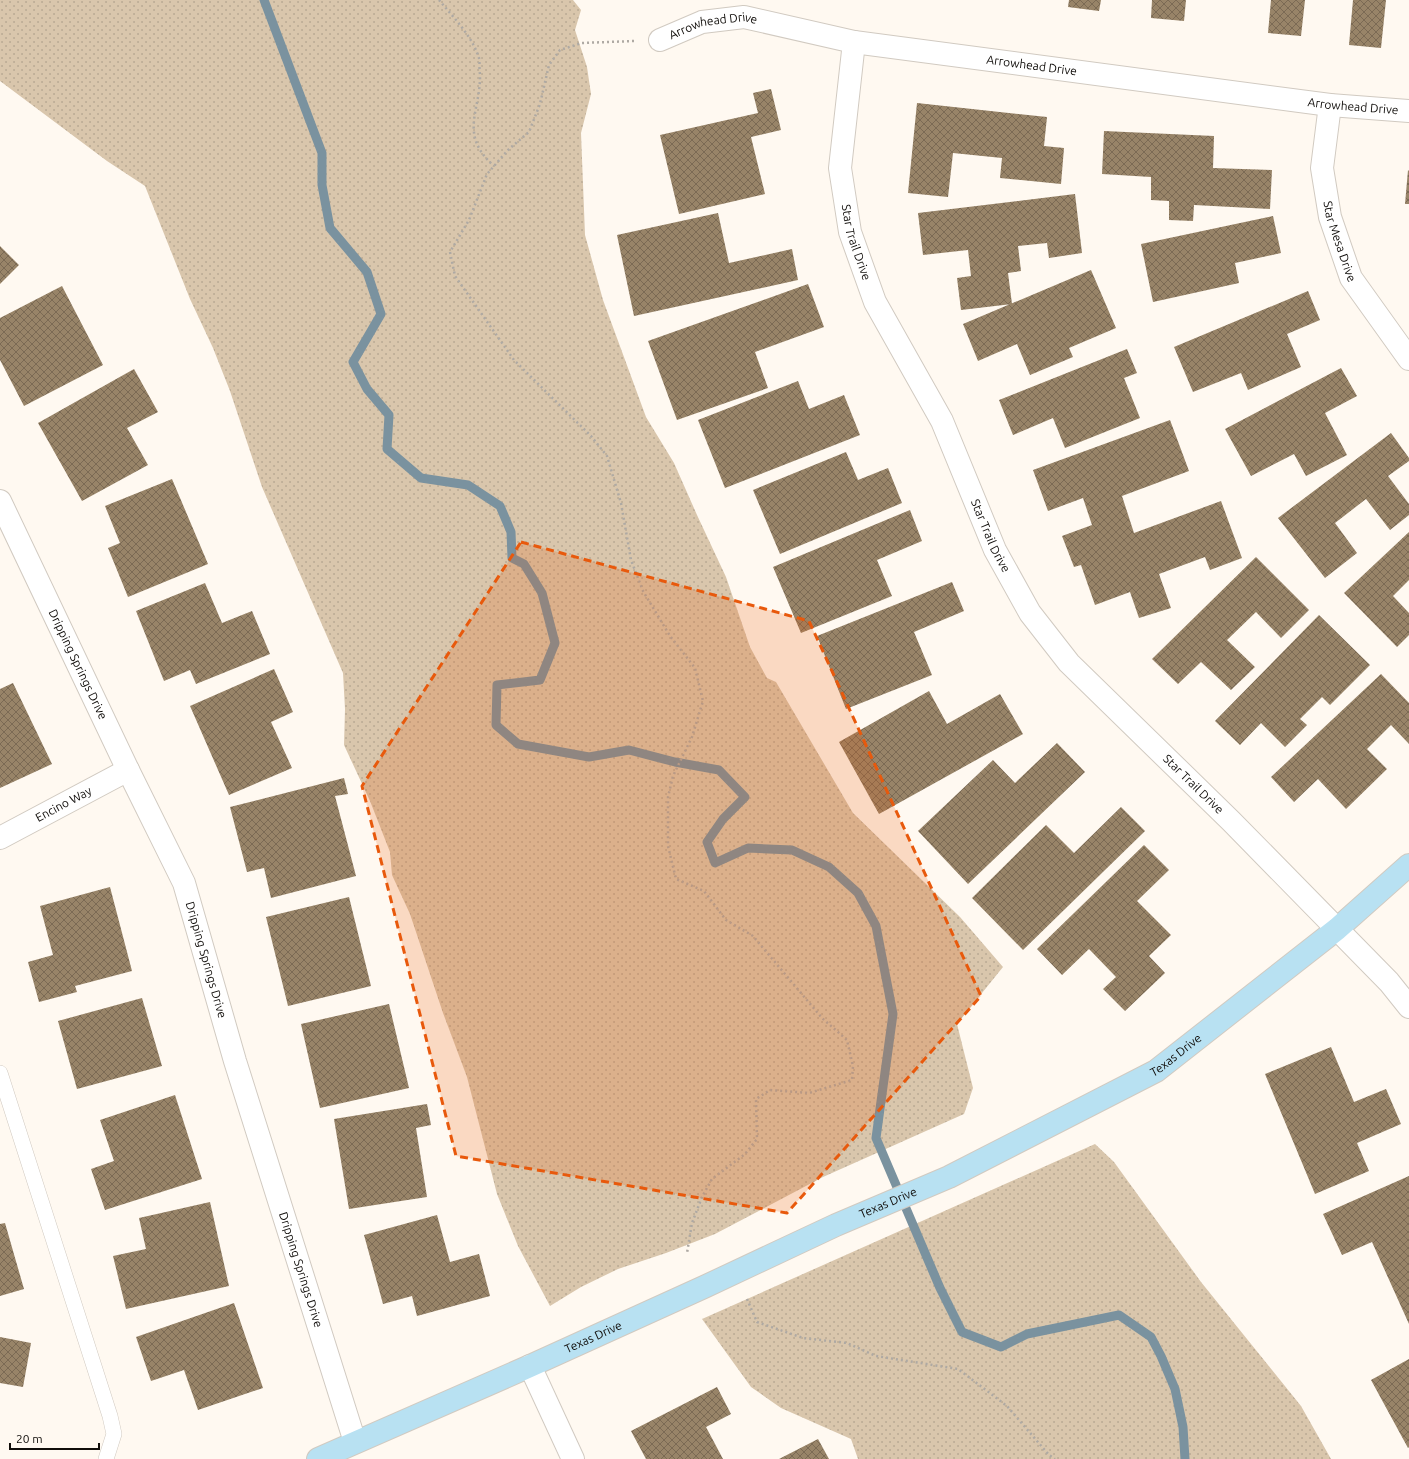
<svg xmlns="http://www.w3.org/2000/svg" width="1409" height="1459" font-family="Ubuntu,sans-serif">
<defs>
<pattern id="green-dots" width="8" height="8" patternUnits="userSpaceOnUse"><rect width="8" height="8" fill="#d9c6ac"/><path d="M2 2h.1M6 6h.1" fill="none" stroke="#b9a993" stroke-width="1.8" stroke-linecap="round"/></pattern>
<pattern id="building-cross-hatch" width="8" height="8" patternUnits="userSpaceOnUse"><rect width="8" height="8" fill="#988468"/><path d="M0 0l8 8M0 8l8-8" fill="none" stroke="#7b6a54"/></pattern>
</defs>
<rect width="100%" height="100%" fill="#fff9f1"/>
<path fill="url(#green-dots)" d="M0,0H573L581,10L575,30L587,67L591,94L581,133L585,235L603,300L646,417L674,463L697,515L726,577L750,647L767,678L776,682L853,813L960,917L1003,967L957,1024L973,1088L964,1114L823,1177L715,1234L666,1253L618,1269L581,1287L550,1306L518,1246L497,1194L467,1077L443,1013L410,914L392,875L390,852L370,801L344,745L345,709L343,673L262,487L230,391L213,348L190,299L145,186L107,161L0,81Z
M1095,1144L1114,1162L1201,1282L1301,1406L1331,1459H858L851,1439L781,1408L751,1387L702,1319Z"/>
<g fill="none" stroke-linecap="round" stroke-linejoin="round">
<path stroke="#7a929f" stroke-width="9" d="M264,0L322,153V185L330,228L367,272L381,314L353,362L367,389L389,415L387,449L421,478L468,485L500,506L511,532L512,558L524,564L542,593L555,643L540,680L497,685L496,725L518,744L589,757L629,750L675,762L719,770L745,797L723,819L707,842L715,863L748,848L792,850L829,867L858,893L876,926L893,1014L876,1138L940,1288L962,1332L1001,1347L1027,1334L1119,1315L1151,1337L1161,1356L1175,1389L1183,1427L1185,1459"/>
</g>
<path fill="url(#building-cross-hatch)" d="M1069,0H1101L1099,11L1068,7Z
M1152,0H1186L1184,21L1151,18Z
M1271,0H1305L1301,36L1268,33Z
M1353,0H1386L1381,48L1349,45Z
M771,89L781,130L751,137L765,194L679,214L660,135L758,113L753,93Z
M917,103L1047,117L1044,146L1064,148L1061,184L1000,178L1002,158L953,153L948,197L908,193Z
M1104,131L1214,136L1213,168L1272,170L1270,209L1194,205L1193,221L1169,220V201L1151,200V177L1102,174Z
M1408,170L1409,171V204H1405Z
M1075,194L1082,253L1049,258L1047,243L1018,246L1021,271L1008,273L1012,304L961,310L957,278L971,276L968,250L923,255L918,213Z
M718,213L729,263L792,249L798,280L634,316L617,235Z
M1273,216L1281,253L1235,263L1239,283L1153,302L1141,244Z
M0,246L19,265L0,284Z
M1091,270L1116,328L1069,348L1073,357L1030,375L1017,344L978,361L963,324Z
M808,284L824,327L755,352L768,388L677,420L648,341Z
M62,286L103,365L24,406L0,360V318Z
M1308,291L1320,320L1287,334L1301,367L1248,390L1241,373L1193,392L1174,347Z
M1127,349L1137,373L1124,378L1140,418L1065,448L1053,418L1013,435L999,400Z
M1341,368L1357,396L1325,413L1347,455L1306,476L1294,454L1251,476L1225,429Z
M134,369L158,412L127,428L148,465L82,501L38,423Z
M798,381L809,409L844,395L860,435L725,488L698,420Z
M1170,420L1189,471L1122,496L1134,533L1221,501L1242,558L1210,570L1205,557L1159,574L1171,608L1139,618L1130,592L1095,605L1081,565L1074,567L1062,536L1092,525L1083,498L1048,511L1033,470Z
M1391,433L1409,458V461L1388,476L1409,504V515L1390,530L1366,499L1335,523L1357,553L1325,578L1278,518Z
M846,452L858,480L888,468L902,503L780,554L753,490Z
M172,479L208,564L128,597L108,548L120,543L105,506Z
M910,510L922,541L877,560L892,596L801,633L773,567Z
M1409,532V580L1393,596L1409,613V635L1397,647L1344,593Z
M1256,557L1309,610L1281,638L1256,612L1227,640L1255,667L1231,690L1201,662L1178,684L1152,659Z
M952,582L964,611L914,632L932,675L846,709L817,636Z
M205,583L222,623L252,611L270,654L196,684L190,670L164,681L136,611Z
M1319,615L1370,665L1330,705L1322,697L1300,719L1307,725L1285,747L1261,723L1240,745L1215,721Z
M274,669L293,712L271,722L292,768L229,795L190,706Z
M1381,674L1409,703V744L1391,725L1367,749L1387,769L1346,809L1318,779L1294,802L1271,777Z
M13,683L52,764L0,788V689Z
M929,691L947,724L1000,694L1023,734L879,814L839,742Z
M1057,743L1085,772L968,884L918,831L993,760L1015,783Z
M344,778L348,794L335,796L356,876L271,898L264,868L247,872L230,807Z
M1121,807L1145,831L1023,950L972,898L1046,825L1074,853Z
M1144,845L1169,870L1137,901L1171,935L1149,956L1165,973L1125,1011L1103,989L1116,977L1089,949L1062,975L1037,949Z
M110,887L132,971L75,986L77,992L39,1002L28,962L53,955L40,906Z
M349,897L371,986L288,1006L266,917Z
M142,998L162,1066L77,1089L58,1021Z
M389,1004L409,1088L320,1108L301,1024Z
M1331,1047L1354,1102L1386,1089L1401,1124L1357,1143L1369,1171L1315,1194L1265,1074Z
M175,1095L202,1179L105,1210L91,1169L114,1161L100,1120Z
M427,1104L431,1125L416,1128L427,1197L349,1209L334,1119Z
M1409,1176V1324L1372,1242L1342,1255L1323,1214Z
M210,1202L229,1286L126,1309L113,1256L146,1249L139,1218Z
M437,1215L450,1262L479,1254L490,1296L417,1316L412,1296L383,1304L364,1235Z
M5,1223L24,1289L0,1296V1224Z
M234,1303L263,1388L198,1410L184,1370L151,1381L136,1337Z
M0,1337L31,1343L23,1387L0,1383Z
M1409,1359V1447L1408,1448L1371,1380Z
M717,1387L731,1414L706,1427L723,1459H646L631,1431Z
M818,1439L829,1459H779Z"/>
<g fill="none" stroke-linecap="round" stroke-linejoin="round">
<g stroke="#d1cac1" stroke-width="16">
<path id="lane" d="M0,1073L110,1416L114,1434L106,1459"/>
</g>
<g stroke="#d1cac1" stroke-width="24">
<g id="street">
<path id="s1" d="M660,40L702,22L744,17L854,42L1330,105L1409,111"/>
<path id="s2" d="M854,42L840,168L850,232L875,302L942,421L995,550L1030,613L1069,663L1231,821L1389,982L1409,1007"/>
<path id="s3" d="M1330,105L1322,168L1330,217L1351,278L1409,359"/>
<path id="s4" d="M0,501L128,770L184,883L235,1061L355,1442"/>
<path id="s5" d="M0,838L128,770"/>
<path d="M530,1366L573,1459"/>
</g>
</g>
<g stroke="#d1cac1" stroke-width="24">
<g id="secondary">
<path id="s6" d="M318,1459L530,1366L704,1287L836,1225L949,1177L1156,1071L1337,929L1409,865"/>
</g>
</g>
<path stroke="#aea9a3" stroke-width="2.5" stroke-dasharray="2 3" stroke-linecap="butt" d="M439,0C454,18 472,36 479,58C480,63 479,69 480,74C481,111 458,134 494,166
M634,41L582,43L560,50L549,65L540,104L529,132L509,149L487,174L469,220L450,252L455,276L514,360L591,436L607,456L621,503L631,560L643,591L670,636L695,668L703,701L692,737L673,776L668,797V846L676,879L704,891L726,920L753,936L822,1018L847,1040L853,1066L852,1080L809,1093L770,1090L756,1099L757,1139L745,1154L712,1179L702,1197L692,1223L687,1253
M747,1299L757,1322L803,1338L847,1343L876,1356L958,1369L1007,1406L1049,1455L1055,1459"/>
<use href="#lane" stroke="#fff" stroke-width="15"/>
<use href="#street" stroke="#fff" stroke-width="22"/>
<use href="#secondary" stroke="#b8e1f2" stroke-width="22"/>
</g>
<path fill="#e8590c" fill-opacity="0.2" stroke="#e8590c" stroke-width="3" stroke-dasharray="8 5" stroke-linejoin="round" d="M521,542L809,621L981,996L787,1213L456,1156L362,786Z"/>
<g text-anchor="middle" stroke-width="3" stroke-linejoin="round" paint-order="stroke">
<g font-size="12" fill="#100d0a" stroke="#fff9f1">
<text dy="4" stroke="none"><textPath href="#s1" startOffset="56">Arrowhead Drive</textPath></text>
<text dy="4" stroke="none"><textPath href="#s1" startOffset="380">Arrowhead Drive</textPath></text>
<text dy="4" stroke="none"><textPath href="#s1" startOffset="704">Arrowhead Drive</textPath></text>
<text dy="4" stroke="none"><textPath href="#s3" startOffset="139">Star Mesa Drive</textPath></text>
<text dy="4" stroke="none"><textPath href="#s2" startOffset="203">Star Trail Drive</textPath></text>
<text dy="4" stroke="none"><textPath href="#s2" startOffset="527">Star Trail Drive</textPath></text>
<text dy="4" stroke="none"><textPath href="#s4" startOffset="181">Dripping Springs Drive</textPath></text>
<text dy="4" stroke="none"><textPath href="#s2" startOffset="851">Star Trail Drive</textPath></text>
<text dy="4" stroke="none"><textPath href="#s5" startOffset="72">Encino Way</textPath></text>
<text dy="4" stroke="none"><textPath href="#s4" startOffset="504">Dripping Springs Drive</textPath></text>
<text dy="4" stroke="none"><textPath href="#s6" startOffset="949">Texas Drive</textPath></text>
<text dy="4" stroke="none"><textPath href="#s6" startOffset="625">Texas Drive</textPath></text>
<text dy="4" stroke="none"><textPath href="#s4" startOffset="828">Dripping Springs Drive</textPath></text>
<text dy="4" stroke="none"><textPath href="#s6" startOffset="301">Texas Drive</textPath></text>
</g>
</g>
<path d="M10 1443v6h89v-6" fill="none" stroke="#100d0a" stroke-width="2"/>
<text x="16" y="1443" font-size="12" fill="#100d0a" stroke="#fff9f1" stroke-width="3" paint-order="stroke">20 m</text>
</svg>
